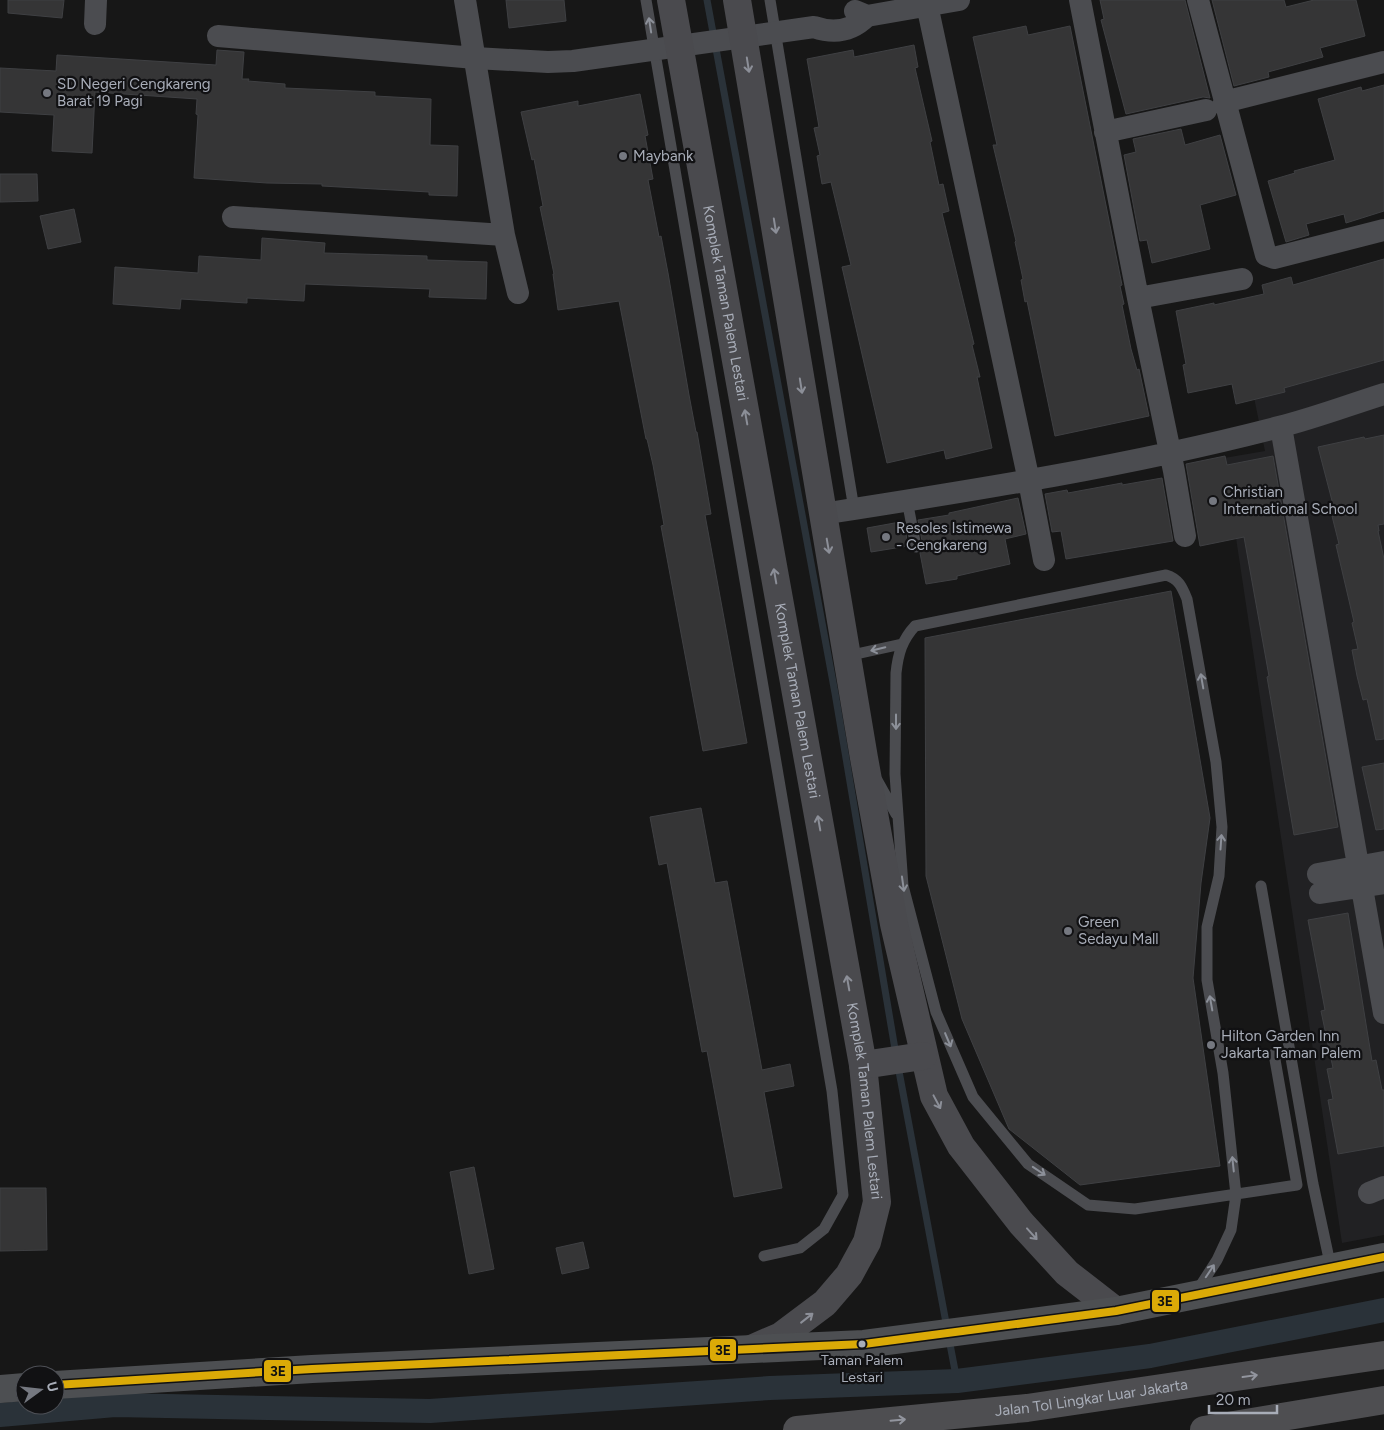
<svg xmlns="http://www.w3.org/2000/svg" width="1384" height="1430" font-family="Figtree,sans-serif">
<rect width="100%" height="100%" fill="#171717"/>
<path fill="#212123" d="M1384,306V1235L1342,1243L1224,458L1265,451L1244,349Z"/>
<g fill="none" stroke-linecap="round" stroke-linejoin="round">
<path stroke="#2a3239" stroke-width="7" d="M707,0L835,693L896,1055
M898,1066L947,1328
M949,1339L957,1381"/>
<path stroke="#2a3239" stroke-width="24" d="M0,1415L115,1405L430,1411L770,1388L957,1381L1150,1356L1384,1310"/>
</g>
<path fill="#353536" stroke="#3f4043" d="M8,0H64L62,18L8,13Z
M506,0H564L566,21L509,28Z
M1100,0H1185L1210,98L1203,97L1126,114L1101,20L1104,19Z
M1212,0H1284L1286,7L1314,0H1356L1365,36L1320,48L1323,57L1268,72L1269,77L1234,86Z
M1026,26L1028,35L1070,26L1122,285L1120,286L1124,304L1122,305L1131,349L1137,370L1139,369L1149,416L1055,436L1027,301L1025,302L1021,280L1023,279L1015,242L1016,241L993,145H997L973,37Z
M914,45L918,67L915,68L932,141L930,142L939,185L943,184L949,211L942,213L974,344L972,345L980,377H977L992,448L946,459L944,450L887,463L842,267L851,265L831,182L822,184L817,156L820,155L814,128L819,127L807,59L853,50L854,57Z
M217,50L244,52L242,79H249L248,81L285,84V88L375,92V96L431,99L430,145L458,146L457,196L429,195V192L322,186V184L267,183L194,178L198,115L196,114L197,99L95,92L92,153L52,151L54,115L0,112V68L56,71L57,55L216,65Z
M1384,85V211L1346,223L1344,214L1306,224L1309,235L1286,242L1268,181L1295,173L1294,171L1335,160L1318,99L1361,87L1362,91Z
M640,94L648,135L645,136L653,179L648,180L659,237L661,236L668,273L689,395L696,432H697L711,514L705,515L747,743L703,751L661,526L664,525L653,465L647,439H646L619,301L558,310L553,274H554L540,207L543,206L534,159L532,160L521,112L578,101V106Z
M1181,129L1185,145L1220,135L1236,195L1200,205L1210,249L1152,263L1147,240L1140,241L1124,155L1136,152L1133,139Z
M0,174H37L38,201L0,202Z
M74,209L81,242L48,249L40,216Z
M262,238L325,243L324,253L427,256V260L487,262L486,299L429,297L430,289L305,284L304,301L247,298V303L181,299L180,309L113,304L115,267L198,273L199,256L261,260Z
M1384,259V360L1284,388L1285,392L1236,404L1232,384L1188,393L1183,365L1186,364L1176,311L1214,303V305L1264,294L1262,285L1291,277L1293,285Z
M1384,435V524L1378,525L1379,531H1378L1384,559V739L1376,740L1367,699L1363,700L1357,676L1352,650L1358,649L1352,623L1354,622L1336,545L1339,544L1332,516H1336L1318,447L1364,437L1365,439Z
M1225,456L1227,465L1273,456L1338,827L1294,835L1267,677L1269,676L1244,537L1200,546L1186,464Z
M1162,478L1173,541L1066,559L1061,531L1052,532L1045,494L1067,490L1068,493L1122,483V485Z
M1018,498L1026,534L1005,539L1010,564L957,576V579L926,584L920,553L923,546L918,520L949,515V513Z
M900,522H904L908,546L871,552L867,528Z
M1171,591L1210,818L1201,883L1193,978L1220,1166L1080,1185L1009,1129L962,1019L926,876L925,638Z
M1384,763V829L1376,830L1362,767Z
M701,808L715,883L727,881L762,1070L790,1064L794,1086L764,1092L782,1188L734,1197L707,1051L702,1052L667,863L659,865L650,817Z
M1348,913L1372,1061L1376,1060L1382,1090H1384V1146L1338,1154L1328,1100L1333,1099L1327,1069L1333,1068L1321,1011L1325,1010L1308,920Z
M474,1167L494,1269L469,1274L450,1172Z
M0,1188H46L47,1250L0,1251Z
M583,1242L589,1268L562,1274L556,1248Z"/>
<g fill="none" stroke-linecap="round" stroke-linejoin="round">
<path stroke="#4b4c50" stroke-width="11" d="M646,0L832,1091L843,1195L824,1229L800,1248L764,1256
M770,0L854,509
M907,500L916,547
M847,656L902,644
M877,780L896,814
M1261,886L1313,1184L1331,1268
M1197,1291L1217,1260L1231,1230L1236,1195L1223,1073L1207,980V927L1219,876L1222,827L1216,762L1187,599C1182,587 1179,579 1166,575L915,626C902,640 898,654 896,673L895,774L903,886L936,1012L973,1097L1028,1164L1088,1205L1135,1209L1297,1185L1274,1054"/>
<path stroke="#4b4c50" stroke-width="22" d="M465,0L504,235L518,293
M926,0L1029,481L1044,560
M1080,0L1138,298L1174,471L1185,536
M1198,0L1266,255L1274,258L1384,230
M855,11L867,16L959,0
M95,24L96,0
M218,36L475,58L548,62L573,61L814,27C834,34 852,31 867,16
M1224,102L1384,62
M1105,132L1206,110
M233,217L504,235
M1138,298L1242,279
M1281,427L1384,1013
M822,514C976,490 1129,466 1279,427C1315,418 1349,405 1384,394
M1318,874L1384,862
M1320,893L1384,883
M1369,1193L1384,1187"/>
<g stroke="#4a4a4e" stroke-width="28">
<path id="s1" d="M671,0L863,1065L877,1202L867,1242L849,1275L825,1303L781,1336L751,1349"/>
<path d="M737,0L864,758L894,924L934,1096L961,1146L1021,1223L1067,1273L1116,1311"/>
<path d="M863,1065L923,1056"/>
</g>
<path stroke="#4d4f52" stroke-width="28" d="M55,1385L312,1369L864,1344L1116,1311L1384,1257
M0,1389L25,1387"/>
<g stroke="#4e4e51" stroke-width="28">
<path id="s2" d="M797,1430L1027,1408L1384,1355"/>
<path d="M1204,1430L1384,1400"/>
</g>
<g stroke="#111113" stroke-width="11">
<path id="bus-1" d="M55,1385L312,1369L864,1344L1116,1311L1384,1257"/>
</g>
<use href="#bus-1" stroke="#dbaa07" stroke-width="8"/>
</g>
<defs><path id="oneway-shaft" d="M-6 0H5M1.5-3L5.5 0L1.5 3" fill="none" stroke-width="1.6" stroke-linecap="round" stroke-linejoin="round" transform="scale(1.25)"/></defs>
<g stroke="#8c9099">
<use href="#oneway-shaft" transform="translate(650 25) rotate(-99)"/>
<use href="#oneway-shaft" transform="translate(878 649) rotate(167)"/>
<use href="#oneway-shaft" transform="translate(1202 681) rotate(-100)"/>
<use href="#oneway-shaft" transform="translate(896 722) rotate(90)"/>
<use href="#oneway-shaft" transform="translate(1221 842) rotate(-86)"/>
<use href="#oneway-shaft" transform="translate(903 884) rotate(82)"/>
<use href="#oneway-shaft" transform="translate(1211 1003) rotate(-100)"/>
<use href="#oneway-shaft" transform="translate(948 1040) rotate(67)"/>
<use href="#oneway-shaft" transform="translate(1233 1164) rotate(-96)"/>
<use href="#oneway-shaft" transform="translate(1039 1171) rotate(34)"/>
<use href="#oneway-shaft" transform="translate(1210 1271) rotate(-56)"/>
</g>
<g stroke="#8c8f98">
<use href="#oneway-shaft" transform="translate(748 65) rotate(81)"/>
<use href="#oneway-shaft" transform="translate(775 226) rotate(81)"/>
<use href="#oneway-shaft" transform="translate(801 386) rotate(81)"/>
<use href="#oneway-shaft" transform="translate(746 417) rotate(-100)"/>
<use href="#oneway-shaft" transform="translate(828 546) rotate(80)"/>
<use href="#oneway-shaft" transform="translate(775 576) rotate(-100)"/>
<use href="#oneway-shaft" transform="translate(819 823) rotate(-100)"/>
<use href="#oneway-shaft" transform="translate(848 983) rotate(-100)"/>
<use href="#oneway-shaft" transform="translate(937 1102) rotate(62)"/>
<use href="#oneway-shaft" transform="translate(1032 1234) rotate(48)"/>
<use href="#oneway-shaft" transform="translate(807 1318) rotate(-38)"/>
</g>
<g stroke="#92959e">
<use href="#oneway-shaft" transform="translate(1250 1376) rotate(-8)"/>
<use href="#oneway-shaft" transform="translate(898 1420) rotate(-5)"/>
</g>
<g fill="#757880" stroke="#111113" stroke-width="2">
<circle cx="47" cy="93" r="5"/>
<circle cx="623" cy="156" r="5"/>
<circle cx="1213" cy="501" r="5"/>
<circle cx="886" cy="537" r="5"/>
<circle cx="1068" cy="931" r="5"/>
<circle cx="1211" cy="1045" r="5"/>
</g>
<circle fill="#a8adb8" stroke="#111113" stroke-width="2" cx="862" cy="1344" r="4.5"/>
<g text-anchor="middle" stroke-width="4.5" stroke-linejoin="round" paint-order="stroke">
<g font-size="14" fill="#a8adb8" stroke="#111113">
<text x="862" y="1365">Taman Palem<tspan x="862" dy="17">Lestari</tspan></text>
</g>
<g font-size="15" fill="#a8adb8" stroke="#111113" text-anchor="start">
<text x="57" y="89">SD Negeri Cengkareng<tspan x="57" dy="17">Barat 19 Pagi</tspan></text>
<text x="633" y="161">Maybank</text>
<text x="1223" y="497">Christian<tspan x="1223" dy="17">International School</tspan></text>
<text x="896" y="533">Resoles Istimewa<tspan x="896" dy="17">- Cengkareng</tspan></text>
<text x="1078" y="927">Green<tspan x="1078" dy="17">Sedayu Mall</tspan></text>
<text x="1221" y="1041">Hilton Garden Inn<tspan x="1221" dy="17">Jakarta Taman Palem</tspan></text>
</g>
<g font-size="15" fill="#a8adb8" stroke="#111113">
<text dy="5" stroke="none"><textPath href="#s1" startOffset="308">Komplek Taman Palem Lestari</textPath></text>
<text dy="5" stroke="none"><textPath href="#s1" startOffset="712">Komplek Taman Palem Lestari</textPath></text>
<text dy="5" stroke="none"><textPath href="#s1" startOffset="1118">Komplek Taman Palem Lestari</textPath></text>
<text dy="5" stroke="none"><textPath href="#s2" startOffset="296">Jalan Tol Lingkar Luar Jakarta</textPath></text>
</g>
</g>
<g stroke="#111113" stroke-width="2">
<rect x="1151" y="1289" width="29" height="24" rx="5" fill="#dbaa07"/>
<rect x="709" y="1338" width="28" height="24" rx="5" fill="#dbaa07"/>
<rect x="263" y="1359" width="29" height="24" rx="5" fill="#dbaa07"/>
</g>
<g font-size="14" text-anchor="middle" font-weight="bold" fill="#111">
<text x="1165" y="1306">3E</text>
<text x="723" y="1355">3E</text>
<text x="278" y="1376">3E</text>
</g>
<g transform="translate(40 1390) rotate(75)"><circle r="24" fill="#111113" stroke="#4d4f55"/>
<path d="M0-4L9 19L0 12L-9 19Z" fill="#757880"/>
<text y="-8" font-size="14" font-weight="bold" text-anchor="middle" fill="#a8adb8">U</text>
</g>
<path d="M1209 1405v8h68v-8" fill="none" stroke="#a8adb8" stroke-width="2.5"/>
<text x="1216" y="1405" font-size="15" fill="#a8adb8" stroke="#111113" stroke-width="4" paint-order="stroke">20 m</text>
</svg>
